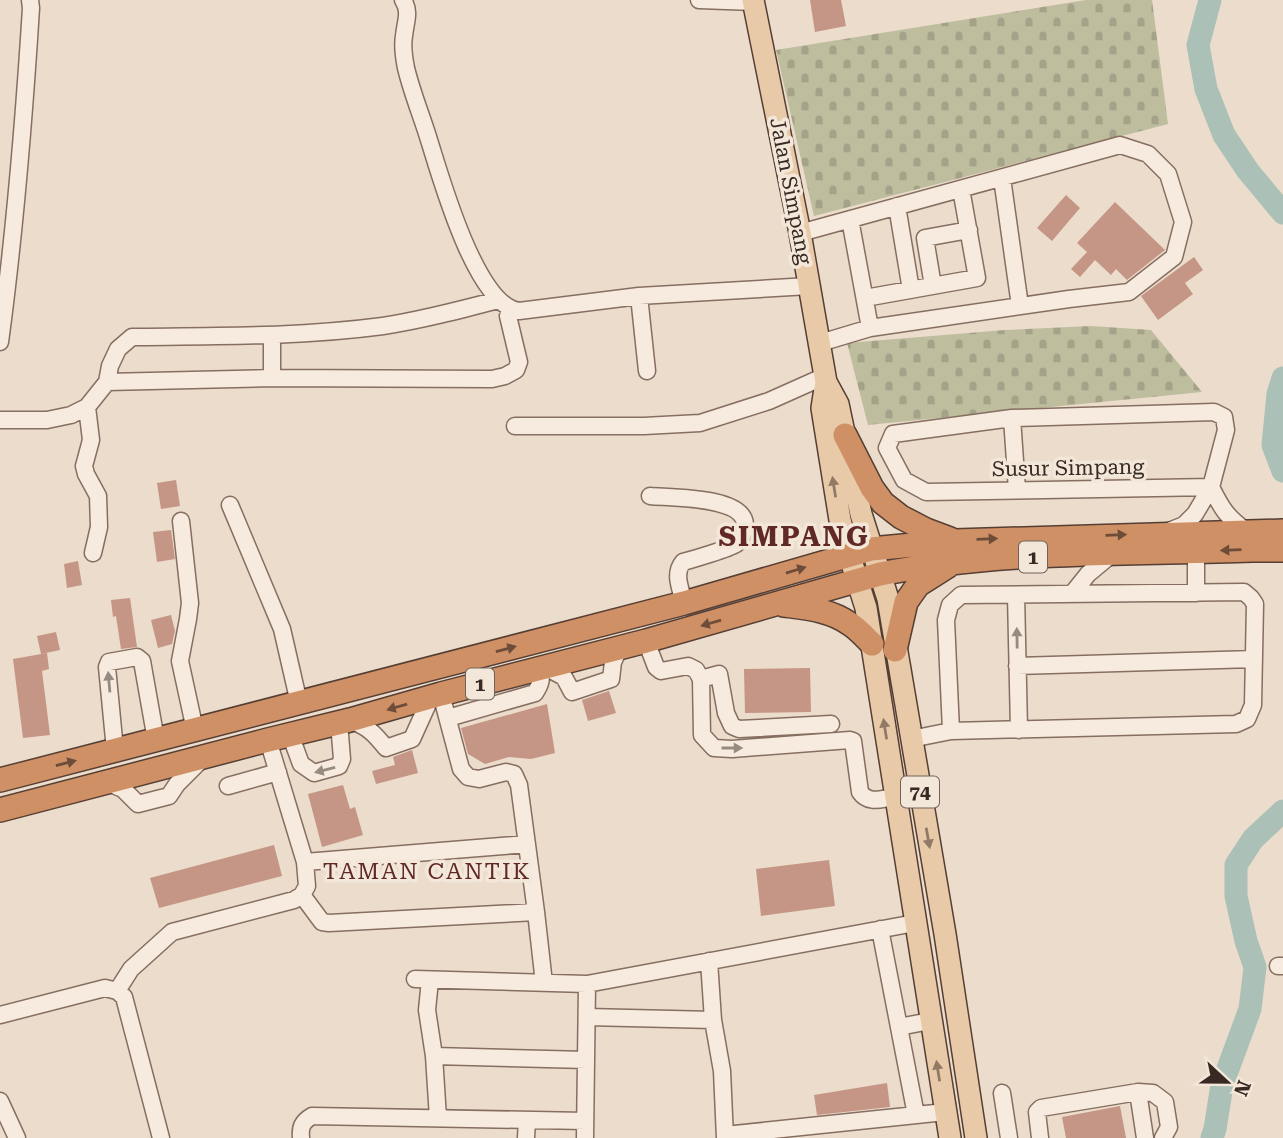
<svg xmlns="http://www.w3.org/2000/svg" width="1283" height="1138" font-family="'Roboto Serif',serif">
<defs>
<pattern id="cemetery-stones" width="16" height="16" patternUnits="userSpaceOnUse" patternTransform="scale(1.75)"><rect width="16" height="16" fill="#bebd9e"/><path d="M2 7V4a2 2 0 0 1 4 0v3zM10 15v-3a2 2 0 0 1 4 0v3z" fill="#a4a288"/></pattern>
</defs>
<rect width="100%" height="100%" fill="#ebdccb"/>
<path fill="url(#cemetery-stones)" d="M1086,0H1152L1168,124L814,216L776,50Z
M1091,326L1151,330L1202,392L868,425L847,343L1005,330Z"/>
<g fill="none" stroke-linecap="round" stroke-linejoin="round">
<path stroke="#abc0b6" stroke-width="23" d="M1210,0L1198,45L1206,89L1224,135L1248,171L1283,213
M1283,378L1278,394L1273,445L1283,471
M1212,1138L1215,1129L1222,1085L1250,1009L1255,967L1246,941L1236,896V865L1253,839L1283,811"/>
</g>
<path fill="#c59585" d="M810,0H841L846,26L815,32Z
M1066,195L1080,208L1052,241L1037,228Z
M1115,202L1165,250L1127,280L1116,269L1111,275L1095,260L1080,277L1071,269L1087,252L1077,243Z
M1194,257L1203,270L1185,283L1193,294L1158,320L1141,296Z
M176,480L180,506L161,509L157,483Z
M171,530L175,559L157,562L153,532Z
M78,561L82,585L67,588L64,564Z
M130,598L137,647L121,649L116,616L113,617L111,600Z
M171,615L175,631L172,644L158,648L151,620Z
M56,632L60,650L41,654L37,636Z
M47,653L49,669L42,671L50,735L23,738L13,659Z
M810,668L811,712L745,713L744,669Z
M609,691L616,713L588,721L582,700Z
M547,704L555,753L531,759L509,757L485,764L468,754L461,728Z
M412,750L418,773L376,784L372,771L395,765L393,757Z
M343,785L350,809L355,807L363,835L322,847L308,794Z
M274,845L282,876L159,908L150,878Z
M829,860L835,906L761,916L756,869Z
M887,1083L890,1107L817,1115L814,1095Z
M1120,1106L1126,1138H1066L1062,1117Z"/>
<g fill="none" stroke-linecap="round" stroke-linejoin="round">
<g stroke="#866e61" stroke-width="19">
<path id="minor" d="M403,0C411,12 405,23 404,36C402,47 404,58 406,68C412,93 422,117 429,140C441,178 476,305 519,311L639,296L809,286
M699,0L754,2
M1002,178L1020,306
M897,206L911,290
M850,219L870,328
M800,233L1120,145L1148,154L1168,174L1183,222L1174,257L1129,292L1069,299L870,328L820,343
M933,286L925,238L969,230
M639,296L647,371
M865,298L977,278L961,189
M0,342C15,231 24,120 31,8L30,0
M272,378V335
M107,382L272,378L492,379L505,376L516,370L519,362L508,316L510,310
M87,407L91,440L84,466L86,474L98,496L99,527L93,553
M1012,418L1017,490
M0,420H47L71,415L87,407L107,382L110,366L118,349L132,337C216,336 300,337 383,326C422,320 460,310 498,300
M515,426H644L700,423L769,401L825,376
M1211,487C1222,509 1226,516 1246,531
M650,496C670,498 743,496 745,524C745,531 741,540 736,544C728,549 694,559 683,562C673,574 681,589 684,603
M230,505L282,629L299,703
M181,521L190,603L188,619L180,661L195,730
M1169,531L1184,525L1195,514L1211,487L1226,430L1224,417L1214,412L1012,418L893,434L887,448L904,480L926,492L1211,487
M1196,593V551
M1072,594L1088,574L1112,554
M1016,595L1019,730
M646,641L656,667L661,671L688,666L696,670L701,679L702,735L714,748L732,749L850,740L853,741L860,792C869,805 883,798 896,797
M1017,666L1254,659
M545,667L564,677L572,692L611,679L613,662L620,647
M701,679L719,674L726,713L732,726L739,729L831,724
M441,694L461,769L468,777L479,779L506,772L514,774L519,785L536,912L544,983
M448,718L535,693C541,684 542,679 540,668
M350,720C369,728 373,732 386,748L412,739L431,697
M290,734L301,764L314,773L339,766L342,759L339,723
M911,739L951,731L1236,724L1247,719L1253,705L1255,604L1251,598L1244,592L961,595L950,605L946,620L951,731
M115,750L107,667L109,662L137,657L142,661L156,740
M106,782L123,789L138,804L169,796L177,784L203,758
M228,786L278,772
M305,862L527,844
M302,895L322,922L329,923L536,912
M880,929L916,1115
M709,961L713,1020L722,1071L725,1138
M1278,966H1283
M415,979L587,984L915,923
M430,980L427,1010L434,1056L438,1118
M117,991L131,969L172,932L294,900L302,895L307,886L305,862L268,740
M0,1015L105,988L117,991L124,997L161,1138
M587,1017L713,1020
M899,1027L930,1021
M434,1056L586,1060
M1138,1092L1153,1093L1165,1102L1169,1127L1163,1138
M1002,1093L1009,1138
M0,1101L17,1138
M725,1135L945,1112
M301,1138C300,1127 302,1122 312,1116L585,1121
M526,1138L527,1120
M585,1138L587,984
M1040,1138L1037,1112L1041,1108L1138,1092L1145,1138"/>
</g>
<g stroke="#553e34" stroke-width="24">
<path id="major" d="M753,0L800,233L826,382L838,404L861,514L888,599L945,934L976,1138
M826,382L822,408L840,520L849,554L866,608L950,1138"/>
</g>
<g stroke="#553e34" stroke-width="26">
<path id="highway" d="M845,435L872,488L883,503L901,517L926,530L950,539
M784,605C807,608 831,610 850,624C858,629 865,637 872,644
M895,650L906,602L918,585L948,566
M0,780L684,603L871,549L955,541L1283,531
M0,810L268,740L350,720L441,694L646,641L880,574C1002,550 1129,554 1252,550H1283"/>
</g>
<use href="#minor" stroke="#f6ebde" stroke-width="16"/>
<use href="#major" stroke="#e9caa8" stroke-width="21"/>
<use href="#highway" stroke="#cf9066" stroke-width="23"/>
</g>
<defs><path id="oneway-solid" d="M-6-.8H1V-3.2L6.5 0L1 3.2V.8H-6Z" transform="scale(1.75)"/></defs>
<g fill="#907a66">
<use href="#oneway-solid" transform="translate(834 487) rotate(-99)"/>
<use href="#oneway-solid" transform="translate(885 729) rotate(-99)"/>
<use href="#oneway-solid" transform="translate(928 838) rotate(80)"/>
<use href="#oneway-solid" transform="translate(938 1071) rotate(-99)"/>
</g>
<g fill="#6d4d3a">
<use href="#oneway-solid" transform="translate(1116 535) rotate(-2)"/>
<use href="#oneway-solid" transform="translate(987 539) rotate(-2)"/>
<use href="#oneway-solid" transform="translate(1231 550) rotate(178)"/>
<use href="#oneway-solid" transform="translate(796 570) rotate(-17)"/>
<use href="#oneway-solid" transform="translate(711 623) rotate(164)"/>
<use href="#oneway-solid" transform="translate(506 649) rotate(-15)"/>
<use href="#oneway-solid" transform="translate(397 707) rotate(164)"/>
<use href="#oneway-solid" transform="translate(66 763) rotate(-14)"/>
</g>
<g fill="#978a80">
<use href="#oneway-solid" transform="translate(1017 638) rotate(-91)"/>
<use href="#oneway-solid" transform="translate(109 682) rotate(-95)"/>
<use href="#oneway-solid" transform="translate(732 748)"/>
<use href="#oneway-solid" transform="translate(325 770) rotate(166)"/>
</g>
<g text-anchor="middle" stroke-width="7" stroke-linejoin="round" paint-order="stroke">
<g fill="#f3e7da" stroke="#70625a" stroke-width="2">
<rect x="1019" y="541.5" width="28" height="31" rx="5"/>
<rect x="466" y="668.5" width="28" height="31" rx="5"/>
<rect x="901" y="776.5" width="38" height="31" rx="5"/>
</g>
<g font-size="19" font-weight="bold" fill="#382923">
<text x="1033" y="564">1</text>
<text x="480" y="691">1</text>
<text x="920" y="799">74</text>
</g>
<g font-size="21" fill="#382923" stroke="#f3e7da">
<text transform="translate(791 191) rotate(79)" y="7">Jalan Simpang</text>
<text transform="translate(1068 468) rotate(-1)" y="7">Susur Simpang</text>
</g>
<g font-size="23" letter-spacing="2" fill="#602926" stroke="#f3e7da">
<text x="427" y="879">TAMAN CANTIK</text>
</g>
<g font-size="28" font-weight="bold" letter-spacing="2" fill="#602926" stroke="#f3e7da">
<text x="794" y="546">SIMPANG</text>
</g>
</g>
<g transform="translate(1227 1082) rotate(112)" stroke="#f3e7da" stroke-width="5" paint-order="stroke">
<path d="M0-5L12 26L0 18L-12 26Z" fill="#382923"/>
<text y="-10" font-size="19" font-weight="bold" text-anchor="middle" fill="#382923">N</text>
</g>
</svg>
